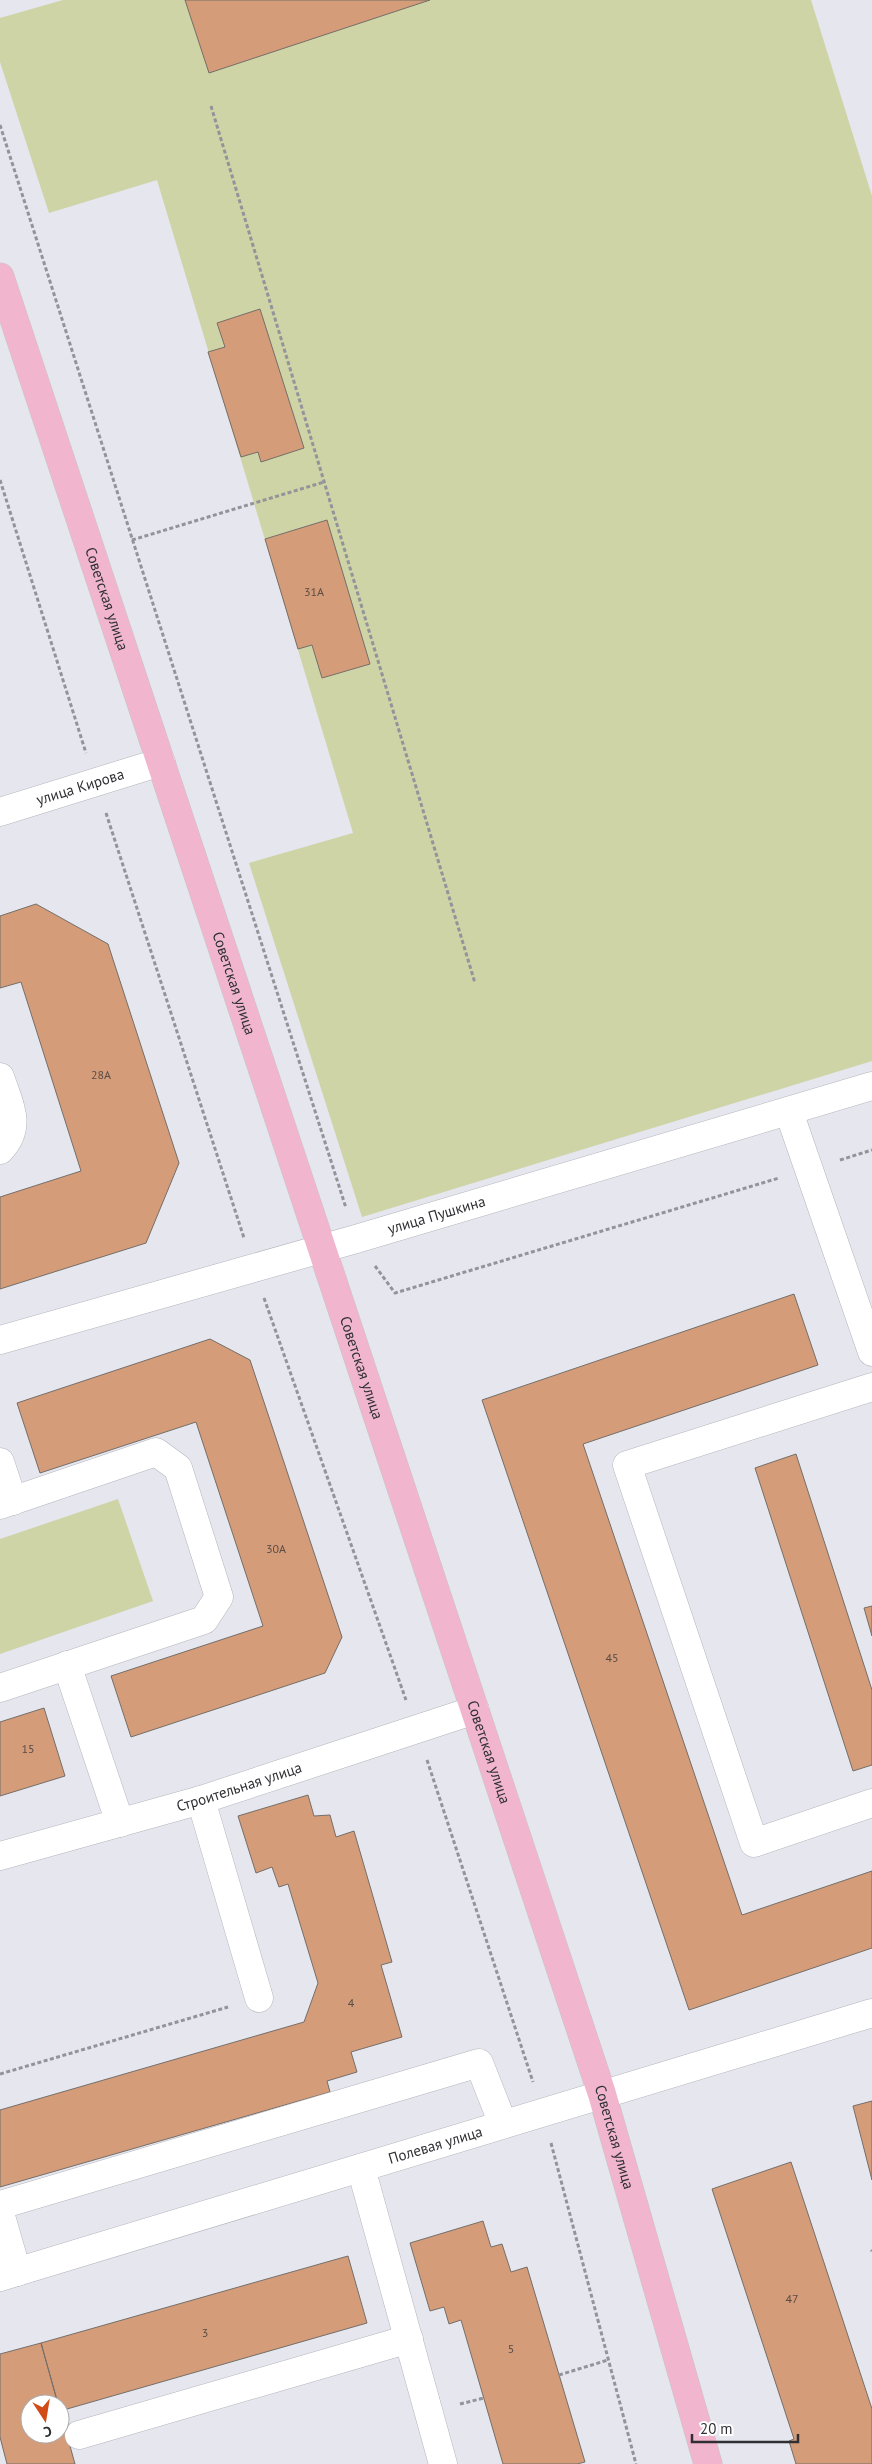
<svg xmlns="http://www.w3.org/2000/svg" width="872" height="2464" font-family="'PT Sans',sans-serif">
<rect width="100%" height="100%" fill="#e5e6ee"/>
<path fill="#ced4a6" d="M63,0H811L872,196V1061L362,1217L249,863L353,833L157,180L49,213L0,62V18Z
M118,1499L153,1601L0,1654V1539Z"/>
<path fill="#d49c79" stroke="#756e69" d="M185,0H430L209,73Z
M260,309L304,448L261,462L258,452L241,457L208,352L225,347L217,323Z
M327,520L370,664L322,678L312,645L298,649L265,539Z
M36,904L108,944L179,1163L146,1243L0,1289V1197L81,1171L21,982L0,988V916Z
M794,1294L818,1365L583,1444L742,1915L872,1871V1948L689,2010L482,1400Z
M210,1339L250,1360L342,1637L325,1673L131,1737L111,1676L263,1626L196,1422L40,1473L17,1403Z
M796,1454L872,1690V1765L853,1771L755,1468Z
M872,1606V1636L864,1608Z
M44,1708L65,1776L0,1796V1722Z
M308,1795L314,1816L330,1815L336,1837L354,1831L392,1962L381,1965L402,2037L351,2052L357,2072L327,2081L330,2092L0,2187V2110L304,2022L318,1983L288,1884L279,1887L272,1867L256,1873L238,1816Z
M872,2101V2180L853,2106Z
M791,2162L872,2409V2464H796L789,2441L794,2439L712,2189Z
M483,2221L491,2247L502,2244L511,2272L527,2267L585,2462L577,2464H503L461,2320L449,2324L444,2307L430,2311L410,2243Z
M348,2256L367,2323L60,2411L41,2343Z
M41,2343L58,2404H30V2434H60V2410L75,2464H7L0,2437V2354Z"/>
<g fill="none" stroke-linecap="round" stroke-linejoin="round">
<g stroke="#b4b5bd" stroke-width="29">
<g id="minor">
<path id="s1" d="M0,812L161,762"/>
<path d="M0,1077C9,1104 23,1126 0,1150"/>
<path d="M789,1112L872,1352"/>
<path id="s2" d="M0,1340L356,1239L872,1086"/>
<path d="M872,1387L627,1465L754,1843L872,1803"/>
<path d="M0,1462L13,1501"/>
<path d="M0,1505L156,1452L178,1468L219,1597L204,1620L0,1688"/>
<path d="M67,1665L120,1823"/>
<path d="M201,1800L259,1998"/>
<path id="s3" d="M0,1856L201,1800L475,1710"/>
<path d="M361,2168L443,2464"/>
<path d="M0,2205L479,2063L503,2124"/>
<path d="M0,2213L17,2272"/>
<path id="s4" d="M0,2277L872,2013"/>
<path d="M79,2435L409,2339"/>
</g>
</g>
<g stroke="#c5c5c6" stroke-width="29">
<g id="major">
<path id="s5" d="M0,277L602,2094L708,2464"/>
</g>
</g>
<path stroke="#93939a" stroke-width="3" stroke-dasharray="4 2.5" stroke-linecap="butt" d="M211,106L475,983
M0,125L346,1208
M0,480L86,753
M132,540L324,482
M106,813L244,1238
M840,1160L872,1150
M375,1266L395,1293L779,1178
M264,1298L406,1700
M427,1760L533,2082
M0,2074L228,2007
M551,2143L636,2464
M871,2250L872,2251
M559,2375L608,2360
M460,2404L484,2398"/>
<use href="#minor" stroke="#fff" stroke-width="28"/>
<use href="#major" stroke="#f1b6cd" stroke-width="28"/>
</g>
<g text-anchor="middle" stroke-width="4" stroke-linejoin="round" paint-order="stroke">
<g font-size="12" fill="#594b45">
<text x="314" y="596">31А</text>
<text x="101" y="1079">28А</text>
<text x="276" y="1553">30А</text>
<text x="612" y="1662">45</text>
<text x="28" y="1753">15</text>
<text x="351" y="2007">4</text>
<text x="792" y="2303">47</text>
<text x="205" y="2337">3</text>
<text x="511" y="2353">5</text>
</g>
<g font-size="15" fill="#303034" stroke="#fff">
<text dy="5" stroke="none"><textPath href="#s5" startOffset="339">Советская улица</textPath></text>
<text dy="5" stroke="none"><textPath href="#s1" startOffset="84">улица Кирова</textPath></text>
<text dy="5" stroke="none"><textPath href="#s5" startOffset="744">Советская улица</textPath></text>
<text dy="5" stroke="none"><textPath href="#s2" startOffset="454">улица Пушкина</textPath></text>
<text dy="5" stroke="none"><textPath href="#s5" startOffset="1149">Советская улица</textPath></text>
<text dy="5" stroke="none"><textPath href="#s5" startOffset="1554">Советская улица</textPath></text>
<text dy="5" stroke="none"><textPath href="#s3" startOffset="249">Строительная улица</textPath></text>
<text dy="5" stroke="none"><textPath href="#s5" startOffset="1959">Советская улица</textPath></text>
<text dy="5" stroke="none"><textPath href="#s4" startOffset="455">Полевая улица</textPath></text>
</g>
</g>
<g transform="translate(45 2419) rotate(168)"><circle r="24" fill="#ffffff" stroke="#acacae"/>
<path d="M0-4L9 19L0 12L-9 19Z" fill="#d24b17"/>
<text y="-8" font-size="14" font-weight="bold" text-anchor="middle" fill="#303034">С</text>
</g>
<path d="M692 2434v8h106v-8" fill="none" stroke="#303034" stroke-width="2.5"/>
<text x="700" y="2434" font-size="15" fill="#303034" stroke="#ffffff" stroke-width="4" paint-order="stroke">20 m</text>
</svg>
